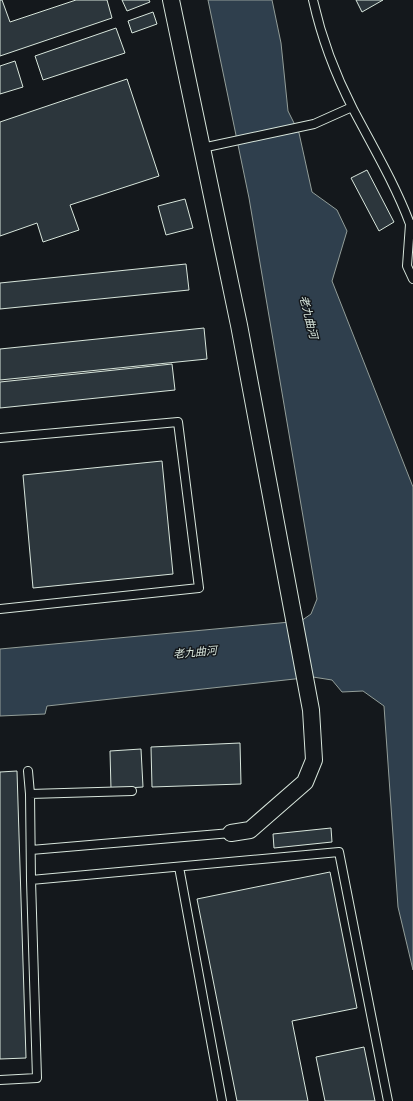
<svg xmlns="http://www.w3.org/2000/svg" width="413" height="1101" font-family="'Fira Sans Condensed','Noto Sans SC',sans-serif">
<rect width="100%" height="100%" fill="#14181c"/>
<path fill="#2f3f4d" stroke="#939e99" d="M208,0H272L281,43L288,111L299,133L312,192L337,210L347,231L332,281L413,487V970L398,907L384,706L363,691L342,692L332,680L313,677L47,706L45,714L0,716V649L301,621L311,614L317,599L249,198Z"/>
<path fill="#2c363c" stroke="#d8e6dc" d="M0,0H2L10,22L76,0H107L112,18L0,56Z
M122,0H149L150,2L127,11Z
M356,0H383L362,12Z
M153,12L157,24L132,33L128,21Z
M116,28L125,53L43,80L35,56Z
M15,61L23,87L0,94V66Z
M127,79L159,176L70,205L79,230L43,242L37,223L0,236V122Z
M367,170L394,222L379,231L351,178Z
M185,199L193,228L166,235L158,206Z
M186,264L189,290L0,309V283Z
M204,328L207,359L0,380V349Z
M172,364L175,390L0,408V382Z
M162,461L173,574L33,588L23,475Z
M240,743L241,784L152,787L151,747Z
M141,749L143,787L111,789L110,751Z
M17,771L26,1058L0,1059V772Z
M331,828L332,842L274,848L273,834Z
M330,872L357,1008L292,1021L308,1101H237L197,899Z
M364,1047L375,1101H325L316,1057Z"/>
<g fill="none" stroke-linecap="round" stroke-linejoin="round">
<g stroke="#d8e6dc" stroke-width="10">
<path id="service" d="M313,0C321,36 336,76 353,109C373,147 395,184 410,224
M202,148L314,124L352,107
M413,224H410L407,266L413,279
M0,438L178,422L199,588L0,609
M30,794L132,791
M31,850L231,833
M179,867L222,1101
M31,880L339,852L388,1101
M0,1080L37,1078L31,880L30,794L28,771"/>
</g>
<g stroke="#d8e6dc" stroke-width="18">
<path id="minor" d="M171,0L239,325L311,710L314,760L305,782L250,830L231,833"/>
</g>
<use href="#service" stroke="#14181c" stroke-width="8"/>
<use href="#minor" stroke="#14181c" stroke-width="16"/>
</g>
<g text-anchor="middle" stroke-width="3" stroke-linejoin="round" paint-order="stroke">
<g font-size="11" font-style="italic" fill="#d8e6dc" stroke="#14181c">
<text transform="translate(309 317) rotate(76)" y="4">老九曲河</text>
<text transform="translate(195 652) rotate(-5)" y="4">老九曲河</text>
</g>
</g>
</svg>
